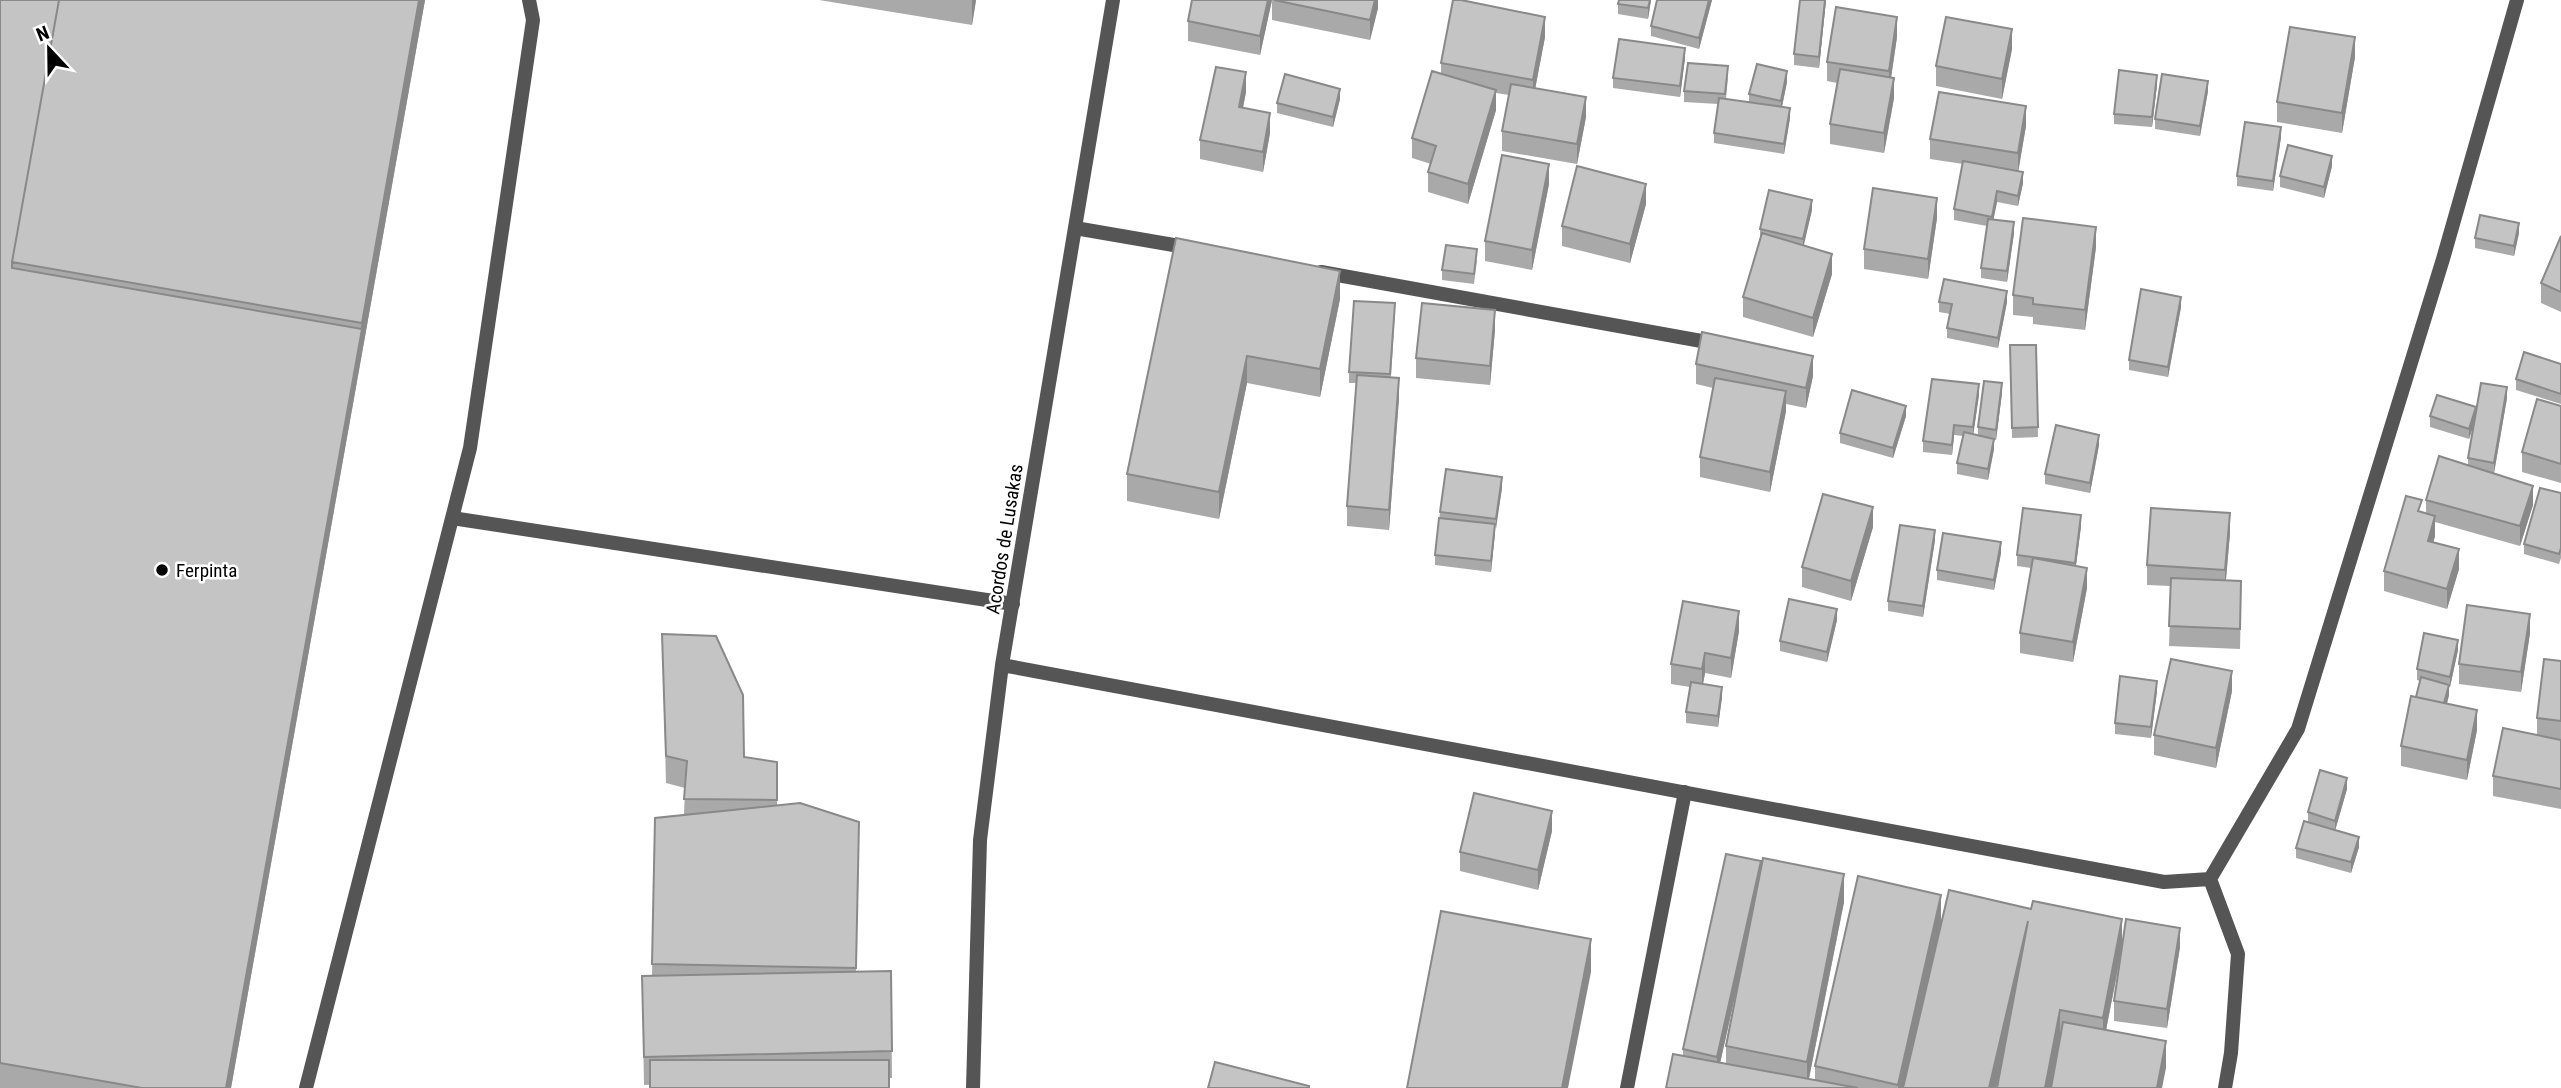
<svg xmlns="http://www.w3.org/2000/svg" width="2561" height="1088" font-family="'Roboto Condensed',sans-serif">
<rect width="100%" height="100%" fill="#fff"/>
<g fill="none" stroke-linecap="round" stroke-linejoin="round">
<path stroke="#555" stroke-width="14" d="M452,518L1013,604
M306,1088L470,448L533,20L529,0
M1627,1088L1685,792"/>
<path stroke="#555" stroke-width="14" d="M1075,228L1191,248
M1321,272L1718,344
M1002,665L2164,882L2210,879
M2210,879L2298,729L2443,259L2517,0
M2210,879L2238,954L2231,1053L2225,1088
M973,1088L980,840L1002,665L1113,0"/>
</g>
<path fill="#a9a9a9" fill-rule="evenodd" d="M0,0H425L231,1088H0Z
M819,0H976L972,25Z
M1272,0L1260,55L1188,41V21Z
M1272,0H1378V8L1370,40L1272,20Z
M1651,0L1648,19L1618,14V4Z
M1657,0H1712L1699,49L1651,36V26Z
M1826,0L1819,68L1794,65V54Z
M1545,37L1535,89L1586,117L1577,164L1502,151V131L1509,95L1496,93V110L1468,204L1428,192V172L1431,164L1412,158V138L1441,73V63Z
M1897,37L1891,78L1894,98L1884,153L1830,144V124L1837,83L1827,81V62Z
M2012,49L2002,99L1936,86V66Z
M2355,57L2342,133L2277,122V102Z
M1685,58L1680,97L1613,88V78Z
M1728,77L1726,99L1749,102V94L1787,82L1782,107L1790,118L1784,154L1714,143V133L1718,104L1684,102V91Z
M2157,85L2152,127L2114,124V114Z
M2208,91L2200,136L2155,129V119Z
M1246,92L1243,108L1270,133L1263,172L1200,159V140Z
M1340,99L1333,127L1277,113V103Z
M2026,126L2018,171L2023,183L2018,206L1997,202L1993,220L2014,233L2007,282L1981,278V268L1987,226L1954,220V209L1963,164L1930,159V139Z
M2281,137L2273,191L2237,186V176Z
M2332,166L2324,198L2280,187V176Z
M1549,184L1532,270L1485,261V241Z
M1646,204L1630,263L1562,246V226Z
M1812,210L1803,245L1832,274L1813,337L1743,317V297L1760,239V229Z
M1937,218L1928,279L1864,269V249Z
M2519,233L2514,256L2475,248V238Z
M2561,236V312L2541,303V283Z
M1176,238L1340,299L1320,397L1247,383L1219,519L1127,501V474Z
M2096,247L2085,330L2033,324V317L2013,315V295Z
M1477,260L1474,284L1442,280V270Z
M1939,302H2007L1998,348L1947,338V328L1950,314L1939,312Z
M2181,307L2168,377L2129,370V360Z
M1395,313L1391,377L1399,398L1389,530L1347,526V506L1357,383H1349V372Z
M1495,330L1490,385L1416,378V358Z
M2010,345H2036L2038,437L2012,438Z
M1696,364L1813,376L1806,408L1786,404V411L1770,492L1700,477V457L1713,388L1696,384Z
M2561,364V404L2516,390V379Z
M2002,393L1996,440H1994V449L1988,480L1957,474V463L1963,436L1954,435L1952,455L1923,452V441L1979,395L1973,434L1978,435V427Z
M2507,398L2494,473L2533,505L2520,546L2435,522V536L2433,543L2459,569L2447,609L2384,591V571L2422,512L2426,513V500L2468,465V458L2474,423L2469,439L2430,427V416L2476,413Z
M2561,406V483L2522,472V452Z
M1906,416L1893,458L1840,443V433Z
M2099,445L2090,493L2045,484V474Z
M1502,488L1495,529L1491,572L1435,565V555L1440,512Z
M2561,493V558L2559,564L2524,554V544Z
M2081,526L2076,566L2087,588L2073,662L2020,653V633L2031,568L2017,566V555Z
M1873,527L1851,601L1802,587V567Z
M2230,533L2226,580L2241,601L2240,649L2169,646L2171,586L2147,585V565Z
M1935,540L1923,617L1888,611V601Z
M2001,553L1994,590L1937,580V570Z
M1837,620L1827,662L1780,651V641Z
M1739,631L1731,678L1705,673L1703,684L1722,697L1718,727L1686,723V712L1690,687L1671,684V664Z
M2530,633L2521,692L2459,684V664Z
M662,634L744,757L777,762V805L859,850L856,971H891L892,1078L644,1085L642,976H652L655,818L684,815L685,788L666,783Z
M2458,650L2450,687H2449V695L2447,704L2477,730L2467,780L2401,766V746L2416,697L2420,681L2417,680V669Z
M2561,661V809L2493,796V776L2537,735V718Z
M2157,691L2151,738L2115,734V723Z
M2232,691L2216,768L2154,755V735Z
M2347,789L2335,830L2359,847L2351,873L2296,858V848L2308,822V812Z
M1552,831L1538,890L1460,871V852Z
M1761,872L1844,902L1809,1079L1815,1080V1066L1941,923L2180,947L2167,1028L2114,1021V1001L2120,960L2106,1030L2166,1068L2002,1063L1996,1088H1666L1683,1056V1049ZM1740,973L1726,1046V1064L1720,1063Z"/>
<path fill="#898989" d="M419,0H425L231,1088H226Z
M972,0H976L972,25Z
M1268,0H1272L1260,55V36Z
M1375,0H1378V8L1370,40V20Z
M1650,0H1651L1648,19V8Z
M1709,0H1712L1699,49V38Z
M1825,0H1826L1819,68V57Z
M1545,17V37L1533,100V80Z
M1897,17V37L1889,91V71Z
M2012,29V49L2002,99V79Z
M2355,37V57L2342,133V113Z
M1685,48V58L1680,97V86Z
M1787,71V82L1781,111V101Z
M1246,72V92L1239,127V107Z
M2157,75V85L2152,127V117Z
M1894,78V98L1884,153V133Z
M2208,81V91L2200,136V126Z
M1340,89V99L1333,127V117Z
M1496,90V110L1468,204V184Z
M1586,97V117L1577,164V144Z
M2026,106V126L2018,173V153Z
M1790,108V118L1784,154V144Z
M1270,113V133L1263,172V152Z
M2281,127V137L2273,191V181Z
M2332,156V166L2324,198V187Z
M1549,164V184L1532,270V250Z
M2023,172V183L2018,206V196Z
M1646,184V204L1630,263V244Z
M1997,191V202L1992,227V217Z
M1937,198V218L1928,279V259Z
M1812,200V210L1803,249V239Z
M2014,222V233L2007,282V271Z
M2519,223V233L2514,256V246Z
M2096,227V247L2085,330V310Z
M1832,254V274L1813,337V318Z
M1340,271V299L1320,397V369Z
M2007,291V302L1998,348V338Z
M2181,297V307L2168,377V367Z
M1495,310V330L1490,385V366Z
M1247,356V383L1219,519V492Z
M1813,356V376L1806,408V388Z
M1399,378V398L1389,530V510Z
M2002,383V393L1996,440V430Z
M1979,384V395L1973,437V427Z
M2507,387V398L2494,473V463Z
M1786,391V411L1770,492V472Z
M1906,406V416L1893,458V448Z
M2476,407V418L2469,439V429Z
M1954,425V435L1952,455V445Z
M2099,435V445L2090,493V483Z
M1994,439V449L1988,480V469Z
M1502,477V488L1496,529V519Z
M2533,486V505L2520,546V526Z
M1873,507V527L1851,601V581Z
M2230,513V533L2225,590V570Z
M2081,515V526L2075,573V563Z
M2435,516V536L2428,561V541Z
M1495,524V534L1491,572V561Z
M1935,530V540L1923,617V606Z
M2001,542V553L1994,590V580Z
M2459,549V569L2447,609V589Z
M2087,568V588L2073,662V642Z
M1837,609V620L1827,662V652Z
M1739,611V631L1731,678V658Z
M2530,614V633L2521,692V672Z
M2458,640V650L2450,687V677Z
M1705,653V673L1702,689V669Z
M2232,671V691L2216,768V748Z
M2157,681V691L2151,738V727Z
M2449,685V695L2443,718V708Z
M1722,687V697L1718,727V716Z
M2477,710V730L2467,780V760Z
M2347,778V789L2335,831V821Z
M1552,811V831L1538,890V870Z
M2359,837V847L2351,873V862Z
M1761,861V881L1717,1077V1057Z
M1844,874V902L1807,1088V1062Z
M1941,895V923L1903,1088H1898Z
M2122,919V946L2103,1046V1018Z
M2028,921V948L1996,1088H1989Z
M2180,928V947L2167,1028V1009Z
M1591,939V972L1568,1088H1562Z
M2060,1010V1038L2051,1088H2045Z
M2166,1041V1068L2162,1088H2157Z"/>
<path fill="#c4c4c4" stroke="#898989" stroke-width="2" d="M0,0H59L12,262V268L362,329L226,1088H142L0,1063Z
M59,0H419L362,323L12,262Z
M1192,0H1268L1260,36L1188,21Z
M1274,0H1375L1370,20Z
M1453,0H1461L1545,17L1533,80L1441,63Z
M1619,0H1650L1648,8L1618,4Z
M1657,0H1709L1699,38L1651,26Z
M1800,0H1825L1819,57L1794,54Z
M1836,7L1897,17L1889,71L1827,62Z
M1946,17L2012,29L2002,79L1936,66Z
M2290,27L2355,37L2342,113L2277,102Z
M1619,39L1685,48L1680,86L1613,78Z
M1688,63L1728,66L1725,94L1684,91Z
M1757,64L1787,71L1781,101L1749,94Z
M1216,67L1246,72L1239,107L1270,113L1263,152L1200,140Z
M1840,69L1894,78L1884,133L1830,124Z
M2119,70L2157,75L2152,117L2114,114Z
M1432,71L1496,90L1468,184L1428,172L1436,146L1412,138Z
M1285,74L1340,89L1333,117L1277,103Z
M2162,74L2208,81L2200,126L2155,119Z
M1511,84L1586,97L1577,144L1502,131Z
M1939,92L2026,106L2018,153L1930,139Z
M1719,98L1790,108L1784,144L1714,133Z
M2245,122L2281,127L2273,181L2237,176Z
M2288,145L2332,156L2324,187L2280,176Z
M1502,155L1549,164L1532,250L1485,241Z
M1963,161L2023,172L2018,196L1997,191L1992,217L1954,209Z
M1577,166L1646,184L1630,244L1562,226Z
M1873,188L1937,198L1928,259L1864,249Z
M1769,190L1812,200L1803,239L1760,229Z
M2480,215L2519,223L2514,246L2475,238Z
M2023,218L2096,227L2085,310L2033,304V298L2013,295Z
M1988,219L2014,222L2007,271L1981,268Z
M1762,233L1832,254L1813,318L1743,297Z
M2561,236V292L2541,283Z
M1176,238L1340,271L1320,369L1247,356L1219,492L1127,474Z
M1446,245L1477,249L1474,274L1442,270Z
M1944,279L2007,291L1998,338L1947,328L1952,304L1939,302Z
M2141,289L2181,297L2168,367L2129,360Z
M1354,301L1395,303L1390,374L1349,372Z
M1422,303L1495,310L1490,366L1416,358Z
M1702,332L1813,356L1806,388L1696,364Z
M2010,345H2036L2038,427L2012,428Z
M2524,352L2561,364V394L2516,379Z
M1357,375L1399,378L1389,510L1347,506Z
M1715,378L1786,391L1770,472L1700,457Z
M1932,379L1979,384L1973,427L1954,425L1952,445L1923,441Z
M1984,381L2002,383L1996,430L1978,427Z
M2481,383L2507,387L2494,463L2468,458Z
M1852,390L1906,406L1893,448L1840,433Z
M2437,395L2476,407L2469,429L2430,416Z
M2537,399L2561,406V464L2522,452Z
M2056,425L2099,435L2090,483L2045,474Z
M1964,432L1994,439L1988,469L1957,463Z
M2439,456L2533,486L2520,526L2426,500Z
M1446,469L1502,477L1496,519L1440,512Z
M2540,488L2561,493V548L2559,554L2524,544Z
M1823,494L1873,507L1851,581L1802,567Z
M2406,496L2422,500L2418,511L2435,516L2428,541L2459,549L2447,589L2384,571Z
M2023,508L2081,515L2075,563L2017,555Z
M2151,508L2230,513L2225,570L2147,565Z
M1439,518L1495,524L1491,561L1435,555Z
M1900,525L1935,530L1923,606L1888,601Z
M1943,533L2001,542L1994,580L1937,570Z
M2033,558L2087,568L2073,642L2020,633Z
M2171,578L2241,581L2240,629L2169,626Z
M1789,599L1837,609L1827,652L1780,641Z
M1683,601L1739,611L1731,658L1705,653L1702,669L1671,664Z
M2467,605L2530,614L2521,672L2459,664Z
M2424,633L2458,640L2450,677L2417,669Z
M662,634L716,636L743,695L744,757L777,762V800L684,799L687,761L666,756Z
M2171,659L2232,671L2216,748L2154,735Z
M2544,659L2561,661V721L2537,718Z
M2120,676L2157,681L2151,727L2115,723Z
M2421,677L2449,685L2444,703L2416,697Z
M1691,682L1722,687L1718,716L1686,712Z
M2411,696L2477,710L2467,760L2401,746Z
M2503,728L2561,740V789L2493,776Z
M2320,770L2347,778L2335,821L2308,812Z
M1474,793L1552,811L1538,870L1460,852Z
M800,803L859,822L856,968L652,964L655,818Z
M2304,821L2359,837L2351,862L2296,848Z
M1726,854L1761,861L1717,1057L1683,1049Z
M1763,858L1844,874L1807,1062L1726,1046Z
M1858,876L1941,895L1898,1085L1815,1066Z
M1949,890L2031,909L2033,901L2122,919L2103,1018L2060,1010L2045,1088H1997L2028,921L1989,1088H1903Z
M1441,911L1591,939L1562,1088H1407Z
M2126,919L2180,928L2167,1009L2114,1001Z
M891,971L892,1051L644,1057L642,976Z
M2063,1022L2166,1041L2157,1088H2051Z
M1673,1054L1858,1088H1666Z
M650,1060H889V1088H650Z
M1215,1062L1309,1086V1088H1208Z"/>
<circle fill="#000" stroke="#fff" stroke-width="2.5" cx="162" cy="570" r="7"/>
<g text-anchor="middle" stroke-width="5" stroke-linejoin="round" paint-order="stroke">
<g font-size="19" fill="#000" stroke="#fff">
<text transform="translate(1004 539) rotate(-81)" y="7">Acordos de Lusakas</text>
</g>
<g font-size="19" fill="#000" stroke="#fff" text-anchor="start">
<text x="176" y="577">Ferpinta</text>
</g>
</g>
<g transform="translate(49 49) rotate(338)" stroke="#ffffff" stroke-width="5" paint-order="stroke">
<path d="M0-5L12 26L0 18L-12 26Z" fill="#000000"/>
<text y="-10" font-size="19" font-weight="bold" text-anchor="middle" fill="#000000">N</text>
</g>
</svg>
